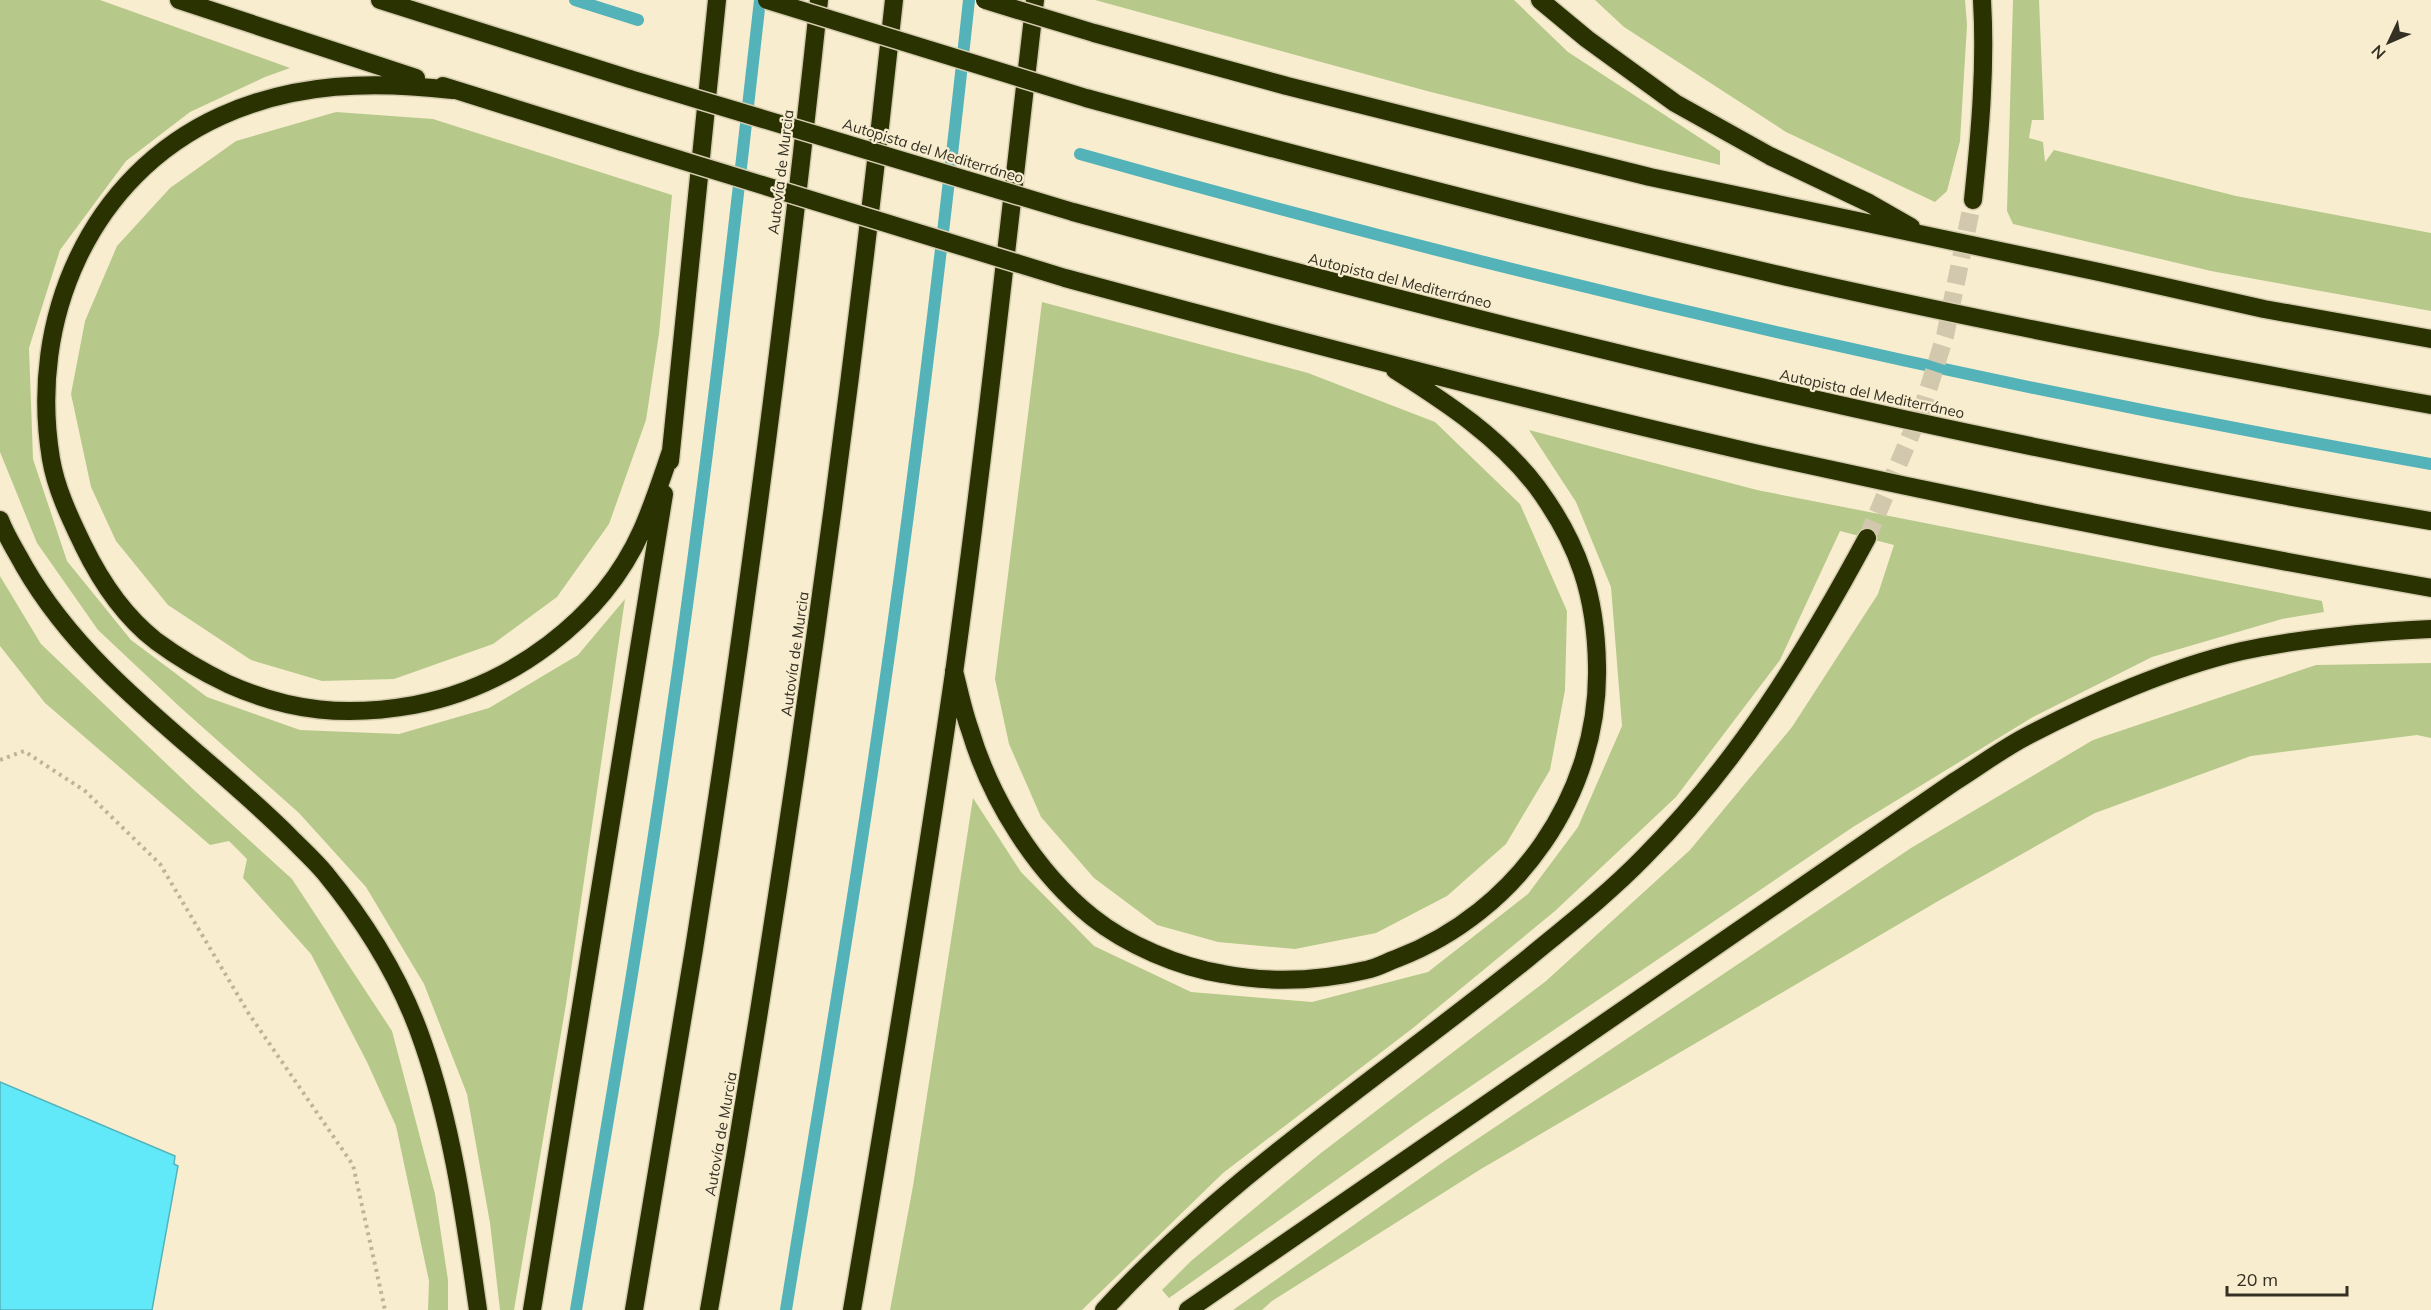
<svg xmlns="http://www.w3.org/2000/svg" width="2431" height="1310" font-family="Mulish,sans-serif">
<rect width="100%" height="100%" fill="#f8eecf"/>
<path fill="#b7c88b" d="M0,0H100L290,68L265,77L190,112L126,161L60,250L29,348L33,459L67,561L131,640L207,697L300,730L399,734L489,708L578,655L625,599L566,1004L514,1310H500L490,1223L467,1094L424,984L366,887L299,813L181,708L98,630L37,543L0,452Z
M1095,0H1514L1568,52L1720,151V165L1427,91Z
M1595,0H1965L1967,25L1960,141L1947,191L1935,202L1786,132L1624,27Z
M2013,0H2039L2044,120H2032L2029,138L2043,142L2045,162L2054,150L2236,196L2431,233V311L2211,271L2013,224L2007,211Z
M336,112L433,119L672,195L659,334L646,420L609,524L557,597L493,644L394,679L322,681L251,660L168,605L116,541L91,487L71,394L85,321L117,246L170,188L236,141Z
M1042,302L1308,373L1435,422L1520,504L1567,611L1565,690L1550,770L1506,844L1447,896L1376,933L1295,949L1218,942L1157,925L1094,878L1041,817L1009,744L995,679Z
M1529,430L1757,490L2322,601L2324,612L2282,619L2152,657L2033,717L1853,827L1421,1120L1169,1298L1162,1290L1191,1261L1321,1153L1546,981L1690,850L1792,727L1878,594L1894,545L1840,531L1780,660L1676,797L1555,911L1413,1028L1223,1173L1082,1310H890L913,1186L973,798L1021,872L1094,946L1191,992L1312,1002L1428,972L1528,894L1578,827L1622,726L1611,587L1576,502Z
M0,576L41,644L194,790L292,879L392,1031L435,1194L448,1280V1310H428L429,1281L396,1126L367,1062L311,954L243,878L247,859L229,841L210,845L45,703L0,646Z
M2431,663V738L2417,735L2251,756L2095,813L1940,900L1481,1169L1272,1301L1262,1310H1233L1446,1160L1911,848L2093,740L2316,665Z"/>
<path fill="#61e9f9" stroke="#54b2b9" stroke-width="1.5" d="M0,1082L175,1156L174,1164L178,1166L152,1310H0Z"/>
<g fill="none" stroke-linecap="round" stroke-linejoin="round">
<path stroke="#54b2b9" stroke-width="12" d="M575,0L638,20
M1080,154C1525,280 1975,384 2431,464
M576,1310C609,1113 643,917 671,719C706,480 733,240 760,0
M786,1310C816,1124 848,938 875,752C912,502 942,251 969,0"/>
<path stroke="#d1c8ad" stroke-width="18" stroke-dasharray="18 9" stroke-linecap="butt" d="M1867,538L1923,406L1945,336L1973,200"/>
<g stroke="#d5ccb0" stroke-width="21">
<path id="motorway" d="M179,0L416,78
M380,0L630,79
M1540,0L1587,39L1675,103L1770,156L1869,203L1911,227
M1094,33L1287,86L1650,177L2099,272L2264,309L2431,339
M443,86L622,142
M453,90C373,81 296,82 221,116C89,176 28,320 51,459C56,489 70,518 83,545C100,580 125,617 156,641C179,658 203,672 228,684C291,712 347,717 414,705C510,687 602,620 642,530C653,505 662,477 671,451
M1086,98C1320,162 1555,223 1792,278C2004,326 2217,366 2431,405
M1973,200C1980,133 1986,67 1982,0
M1073,212C1521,335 1973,445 2431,521
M1065,278C1294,340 1523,400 1754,453C1979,503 2205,548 2431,588
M670,461L717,0
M0,520C6,536 16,551 24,566C89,679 202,748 292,839C303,850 315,861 325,873C366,923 402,981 423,1043C453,1129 465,1220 478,1310
M954,671C959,690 963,711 970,730C991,800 1035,871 1092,917C1127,945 1179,967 1223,974C1270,983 1319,981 1366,970C1377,968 1387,962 1398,958C1517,912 1600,794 1597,666C1596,596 1579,544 1537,487C1499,437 1447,403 1395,370
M532,1310L664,494
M634,1310C654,1190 675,1070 694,949C744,634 785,317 819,0
M709,1310C785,876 847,439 894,0
M852,1310C888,1098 923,886 954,673C985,449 1009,224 1035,0
M1104,1310C1227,1176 1386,1073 1527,959C1567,926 1608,894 1644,857C1737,764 1805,653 1867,538
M1188,1310L1954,782C1978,767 2002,749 2027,736C2090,703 2172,667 2242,651C2304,638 2367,632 2431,629"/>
</g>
<path stroke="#bdb49b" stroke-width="4" stroke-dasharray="3 4.5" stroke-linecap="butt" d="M0,760L24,751L85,791L160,864L249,1014L353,1165L385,1310"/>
<use href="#motorway" stroke="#293200" stroke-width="18"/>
<g stroke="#d5ccb0" stroke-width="21" stroke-linecap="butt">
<path id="motorway-bridge" d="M767,0L1086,98
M985,0L1094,33
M630,79L1073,212
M622,142L1065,278"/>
</g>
<use href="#motorway-bridge" stroke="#293200" stroke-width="18"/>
</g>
<g text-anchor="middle" stroke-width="4.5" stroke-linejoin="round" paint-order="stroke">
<g font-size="15" fill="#343024" stroke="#f8eecf">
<text transform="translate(933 151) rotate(17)" y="5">Autopista del Mediterráneo</text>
<text transform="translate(781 172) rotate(-83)" y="5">Autovía de Murcia</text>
<text transform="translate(1400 281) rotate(14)" y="5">Autopista del Mediterráneo</text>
<text transform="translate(1872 394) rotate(12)" y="5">Autopista del Mediterráneo</text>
<text transform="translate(795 654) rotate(-82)" y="5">Autovía de Murcia</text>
<text transform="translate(721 1134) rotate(-80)" y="5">Autovía de Murcia</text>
</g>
</g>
<g transform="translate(2389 42) rotate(226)" stroke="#f8eecf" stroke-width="4.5" paint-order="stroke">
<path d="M0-4.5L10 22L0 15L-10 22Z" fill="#343024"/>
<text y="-9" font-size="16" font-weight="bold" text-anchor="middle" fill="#343024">N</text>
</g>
<path d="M2227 1286v9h120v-9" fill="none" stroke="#343024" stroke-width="3"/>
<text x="2236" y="1286" font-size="18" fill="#343024" stroke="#f8eecf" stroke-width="4.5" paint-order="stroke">20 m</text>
</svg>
